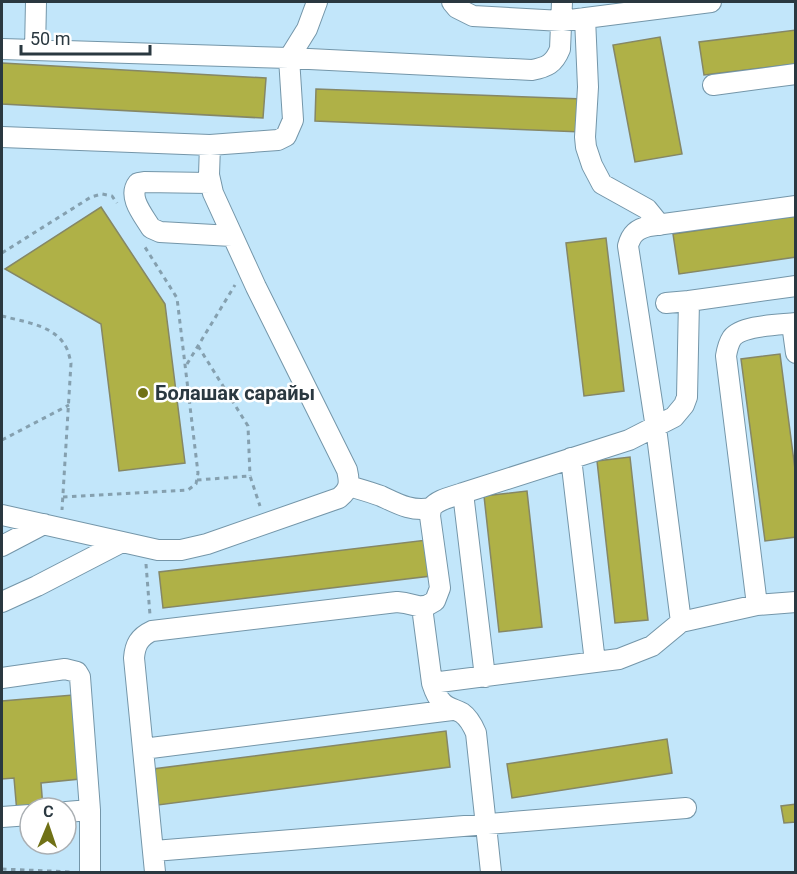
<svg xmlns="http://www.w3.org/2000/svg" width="797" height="874" font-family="Roboto,sans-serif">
<rect width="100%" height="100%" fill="#c2e6fa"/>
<path fill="#afb147" stroke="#858766" stroke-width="1.5" d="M796,30V64L704,75L699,42Z
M660,37L682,154L635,162L613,45Z
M2,63L266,78L263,118L2,104Z
M316,89L583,99L582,132L315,121Z
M101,207L165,304L185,463L119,471L101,324L5,269Z
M796,216V257L679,274L673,234Z
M606,238L624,391L584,396L566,243Z
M780,354L796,477V537L765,541L741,359Z
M630,457L648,620L615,623L597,461Z
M527,491L542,627L499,632L484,496Z
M427,540L431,576L163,608L159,572Z
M73,695L80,779L41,783L43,808H30L17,813L14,778L2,779V701Z
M446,731L450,767L158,805L153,769Z
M667,739L672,773L512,798L507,764Z
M796,804V822L784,823L781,806Z"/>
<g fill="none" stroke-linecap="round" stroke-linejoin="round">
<g stroke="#7496a9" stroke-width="22">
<path id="minor" d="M452,2L457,8L473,16L562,21L711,2
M585,18L588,87L585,137L586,147L592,165L602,184L647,209L660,225
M2,49L289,58L532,70C547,67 554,64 560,49L562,2
M35,50L36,2
M713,85L796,74
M2,137L210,145L278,140L286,136L293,120L289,58L307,29L317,2
M210,183L144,182L138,183C127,197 144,216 151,228L160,232L232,236
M666,303L689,301
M792,324L796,353
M571,458L595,662
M349,486C359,489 370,492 381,496C398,504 412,512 431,508C438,499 452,497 463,493L629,440L674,417L684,405L687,397L689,301L796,286
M463,493L485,677
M2,515L158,550H181L207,544L339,498C350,489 350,483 347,470L256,287L213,193L209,175L210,145
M2,546L44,524
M2,602L37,586L122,542
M757,605L726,356C727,350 728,344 732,338C742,325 779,325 796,323
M422,607L428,605L435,601L440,588L430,516L431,508
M681,622L656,428L628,246C631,234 637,229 649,226L796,206
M2,678L65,669L77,672L80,677L90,810V872
M432,683L619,659L652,646L681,622L757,605L796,602
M143,749L452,710
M66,812L90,810
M2,817L30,815
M154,851L686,808
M155,872L134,658C135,645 139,637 152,631L397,602L405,603L422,607L432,683C434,689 436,696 441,701C446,708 455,709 462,713C469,718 473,726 476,733L491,872"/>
</g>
<path stroke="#85a0af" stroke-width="3" stroke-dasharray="4.5 4.5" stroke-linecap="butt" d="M2,253L91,197L102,194L112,196L117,203
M2,316C24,322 56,325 67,349C69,354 70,359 71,363L62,510
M198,346L248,426L250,476
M187,364L235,285
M2,440L69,405
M197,480L250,476L260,506
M63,497L188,490L196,484L198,473L177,298L143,244
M146,564L150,615
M2,869L72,872"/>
<use href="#minor" stroke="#fff" stroke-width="20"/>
</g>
<circle fill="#707116" stroke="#fff" stroke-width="2" cx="143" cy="393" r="6"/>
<g text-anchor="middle" stroke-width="5" stroke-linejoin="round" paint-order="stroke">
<g font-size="20" font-weight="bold" fill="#2a3840" stroke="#fff" text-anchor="start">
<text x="155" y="400">Болашак сарайы</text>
</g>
</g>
<rect width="797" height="874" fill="none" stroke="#2a3840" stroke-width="6"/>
<g transform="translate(48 826) rotate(2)"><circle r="28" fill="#ffffff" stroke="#aaafb3" stroke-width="1.5"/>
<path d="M0-4.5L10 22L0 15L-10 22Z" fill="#707116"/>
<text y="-9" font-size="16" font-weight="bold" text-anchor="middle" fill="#2a3840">С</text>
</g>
<path d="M21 45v9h129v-9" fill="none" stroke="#2a3840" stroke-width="3"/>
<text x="30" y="45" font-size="18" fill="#2a3840" stroke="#ffffff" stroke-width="4.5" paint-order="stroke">50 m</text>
</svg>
